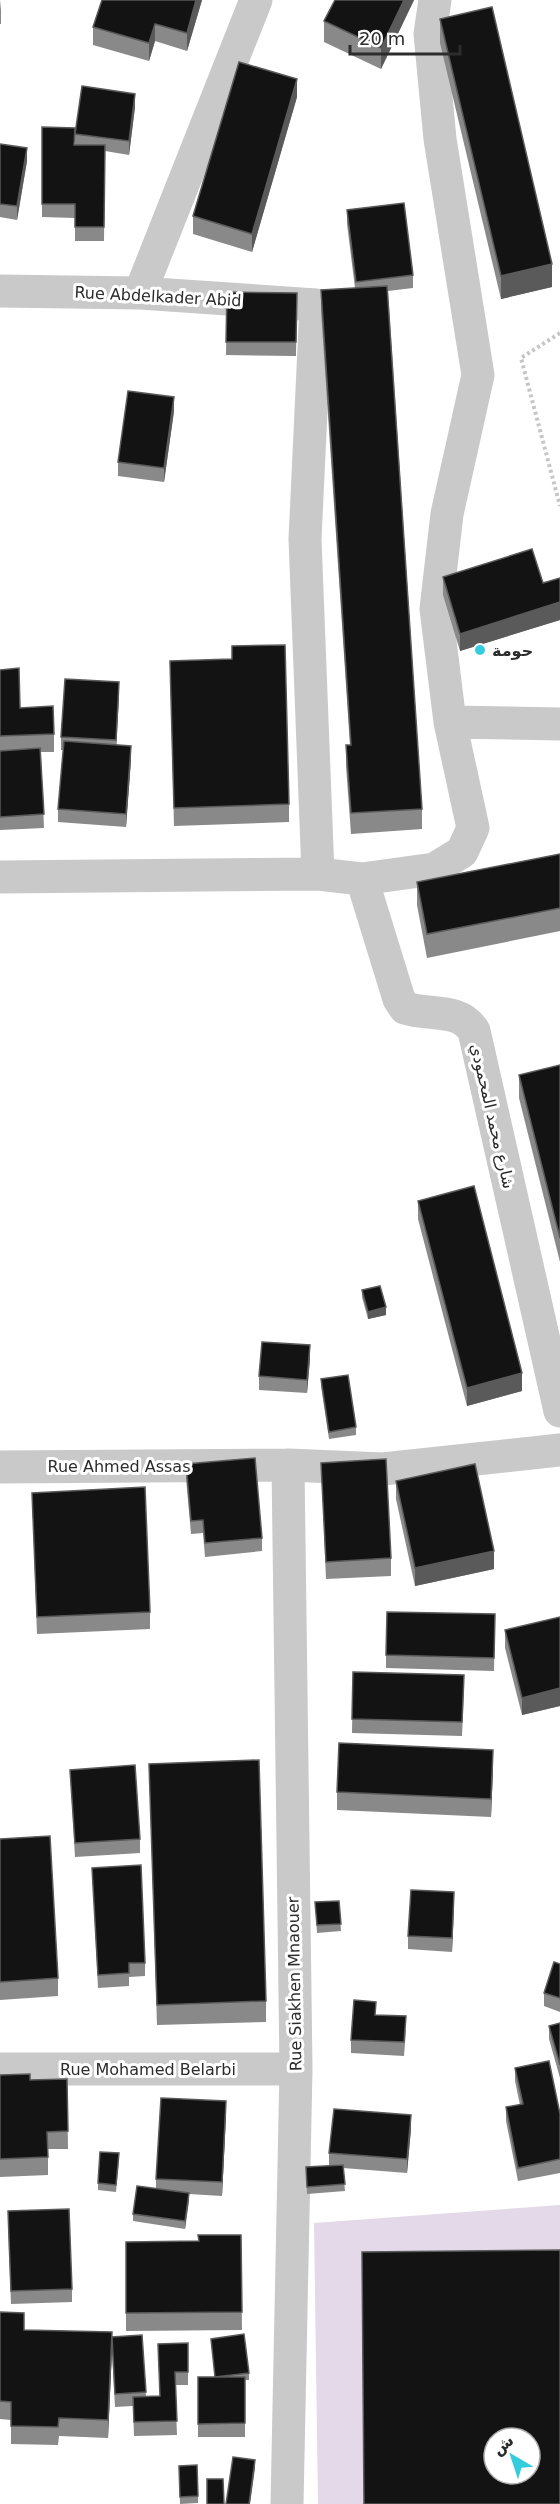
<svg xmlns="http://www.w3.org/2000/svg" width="560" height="2504" font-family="'DejaVu Sans',Cairo,sans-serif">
<rect width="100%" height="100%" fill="#fff"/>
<path fill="#e3d9e9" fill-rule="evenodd" d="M560,2205V2504H318L314,2223ZM494,2438H530V2474H494Z"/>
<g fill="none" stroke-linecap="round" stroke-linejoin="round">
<path stroke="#c6c6c6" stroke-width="4" stroke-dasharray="3 3" stroke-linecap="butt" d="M560,333L521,358L560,506"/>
<path stroke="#c9c9c9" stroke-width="33" d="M0,291L140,293L316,305L305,539L318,874
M140,293L256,0
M450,722L560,724
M0,877L318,874L362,879L399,999L405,1008C429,1016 459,1007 474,1031L560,1411
M362,879L434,869L462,852L473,828L450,722L436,609L447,514L478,375L440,139L430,34L435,0
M0,1467L288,1465L383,1469L560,1450
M0,2069H296
M287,2504L296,2069L288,1465"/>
</g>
<path fill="#898989" d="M0,0L1,10V24H0Z
M202,0L187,51L155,41L149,61L93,45V27Z
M335,0H414L381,69L324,42V21Z
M440,19L552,287L501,299L440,43Z
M297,97L252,252L193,234V216Z
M135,107L129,155L105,151L104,241H75V218L42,217V127L75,145V134Z
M0,144L27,161L17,220L0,217Z
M347,210L413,275V288L388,291L422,809V829L351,834L346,766V745H350L321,311V290L355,288L347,224Z
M227,292L297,293L296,356L226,355Z
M174,411L164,482L118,476V462Z
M443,577L543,583L560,578V620L460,651L443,595Z
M170,661L289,804V822L174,826Z
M0,670L20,708L54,734V752H41L44,828L0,830Z
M119,695L116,745L131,760L126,827L58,822V809L63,750H61V737Z
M560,854V931L427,958L417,905V882Z
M560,1065V1262L519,1098V1075Z
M418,1201L522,1391L467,1406L418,1219Z
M362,1290L386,1315L368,1319L362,1297Z
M310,1359L307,1393L259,1390V1376Z
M321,1379L356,1427V1435L329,1439L321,1386Z
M321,1463L391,1558V1576L326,1579Z
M186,1464L262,1538V1551L205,1557L203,1533L191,1534L186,1478Z
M396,1481L494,1569L415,1586L396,1499Z
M32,1493L150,1612V1629L37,1634Z
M495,1614L494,1671L386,1668V1655Z
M560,1617V1706L522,1715L505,1648V1630Z
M353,1672L464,1688L462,1736L352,1733Z
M149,1764L266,2001V2022L157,2025Z
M493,1768L491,1817L337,1810V1792Z
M70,1770L140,1839V1853L75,1857Z
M0,1839L58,1978V1996L0,2000Z
M92,1868L145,1963V1976L129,1977V1986L98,1988Z
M339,1901L341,1931L317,1933L315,1902Z
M454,1906L452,1952L408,1949V1936Z
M560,1964V2012L544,2006V1993Z
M376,2015L406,2030L404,2056L351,2053V2040Z
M560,2023V2078L549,2039V2026Z
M515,2068L560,2114V2173L518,2181L506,2121V2107L520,2105L515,2081Z
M0,2075L30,2080L67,2079L68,2149H48V2175L0,2177Z
M226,2115L222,2196L189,2194L185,2229L133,2221V2214L156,2189V2179Z
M411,2129L407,2173L343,2168L345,2191L307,2194L306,2167L329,2166V2153Z
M119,2160L116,2192L98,2190V2183Z
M8,2225L72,2289V2302L11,2304Z
M241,2235L242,2330L126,2331V2242L198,2241Z
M0,2312L24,2330L112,2337L142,2335L146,2397L159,2396L188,2343V2385H175L177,2435L134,2436L133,2406L115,2407L112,2351L108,2438L59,2436L58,2445L11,2444V2420L0,2419Z
M211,2339L249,2373V2380H245V2437H198V2377H215Z
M179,2466L198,2496V2503L180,2504Z"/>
<path fill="#5a5a5a" d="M196,0H202L187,51V33Z
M404,0H414L381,69V48Z
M155,24V41L149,61V43Z
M297,79V97L252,252V234Z
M135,94V107L129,155V141Z
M27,148V161L17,220V206Z
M552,264V287L501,299V276Z
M174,397V411L164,482V468Z
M560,602V620L460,651V634Z
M119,682V695L116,753V740Z
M131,746V760L126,827V814Z
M386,1307V1315L368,1319V1312Z
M310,1345V1359L307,1393V1380Z
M522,1373V1391L467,1406V1388Z
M494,1551V1569L415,1586V1568Z
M560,1688V1706L522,1715V1698Z
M493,1750V1768L491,1817V1799Z
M454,1892V1906L452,1952V1938Z
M226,2101V2115L222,2196V2182Z
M411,2115V2129L407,2173V2159Z
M189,2193V2201L185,2229V2221Z
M112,2332V2350L108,2438V2420Z
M255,2460V2468L250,2504H249Z"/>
<path fill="#131313" stroke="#5a5a5a" stroke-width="1.5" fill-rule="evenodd" d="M102,0H196L187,33L155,24L149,43L93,27Z
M335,0H404L381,48L324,21Z
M492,7L552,264L501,276L440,19Z
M239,62L297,79L252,234L193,216Z
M82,86L135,94L129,141L75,134Z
M42,127L75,128L74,145H105L104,227H75V204H42Z
M0,144L27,148L17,206L0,204Z
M404,203L413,275L356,282L347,210Z
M387,286L422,809L351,813L346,745H351L321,290Z
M227,292L297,293L296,342H226Z
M128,391L174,397L164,468L118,462Z
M532,549L543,583L560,578V602L460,634L443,577Z
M285,645L289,804L174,808L170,661L232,659V646Z
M19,668L20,708L53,706L54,734L0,736V670Z
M65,679L119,682L116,740L61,737Z
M64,741L131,746L126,814L58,809Z
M40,748L44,814L0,817V751Z
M560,854V908L427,934L417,882Z
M560,1065V1238L519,1075Z
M474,1186L522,1373L467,1388L418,1201Z
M380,1286L386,1307L368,1312L362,1290Z
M262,1342L310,1345L307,1380L259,1376Z
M348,1375L356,1427L329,1432L321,1379Z
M255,1458L262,1538L205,1543L203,1520L191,1521L186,1464Z
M386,1459L391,1558L326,1562L321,1463Z
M475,1464L494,1551L415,1568L396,1481Z
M145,1487L150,1612L37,1617L32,1493Z
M387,1612L495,1614L494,1658L386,1655Z
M560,1617V1688L522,1698L505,1630Z
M353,1672L464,1675L462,1722L352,1719Z
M339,1743L493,1750L491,1799L337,1792Z
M259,1760L266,2001L157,2005L149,1764Z
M135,1765L140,1839L75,1843L70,1770Z
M50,1836L58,1978L0,1982V1839Z
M141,1865L145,1963H129V1973L98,1975L92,1868Z
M411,1890L454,1892L452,1938L408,1936Z
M339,1901L341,1924L317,1925L315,1902Z
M554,1962L560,1964V1998L544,1993Z
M354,2000L376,2002L375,2015L406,2016L404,2042L351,2040Z
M560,2023V2065L549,2026Z
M549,2061L560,2114V2159L518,2168L506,2107L523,2104L515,2068Z
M30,2074V2080L67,2079L68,2131L47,2132L48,2157L0,2159V2075Z
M161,2098L226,2101L222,2182L156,2179Z
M334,2109L411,2115L407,2159L329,2153Z
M100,2152L119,2153L116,2185L98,2183Z
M343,2165L345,2184L307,2187L306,2167Z
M137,2186L189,2193L185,2221L133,2214Z
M69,2209L72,2289L11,2291L8,2211Z
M198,2235H241L242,2312L126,2313V2242L199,2241Z
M560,2250V2504H364L362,2252ZM494,2438H530V2474H494Z
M0,2312L24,2313V2330L112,2332L108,2420L59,2418L58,2427L11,2426V2402L0,2401Z
M244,2334L249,2373L215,2377L211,2339Z
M142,2335L146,2392L115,2394L112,2337Z
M188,2343V2372H175L177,2421L134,2422L133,2397L160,2396L158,2344Z
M198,2377H245V2423L198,2424Z
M233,2457L255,2460L249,2504H226Z
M197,2465L198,2496L180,2497L179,2466Z
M207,2479H223L224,2504H207Z"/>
<circle fill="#34cddd" stroke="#fff" stroke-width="2" cx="480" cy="650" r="6"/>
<g text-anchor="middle" stroke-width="6" stroke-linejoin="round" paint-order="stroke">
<g font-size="16" fill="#2c2c2c" stroke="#fff">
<text transform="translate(158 296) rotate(3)" y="6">Rue Abdelkader Abid</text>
<text transform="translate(493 1116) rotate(77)" y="6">شارع محمد المحمودي</text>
<text x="119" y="1472">Rue Ahmed Assas</text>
<text transform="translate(294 1984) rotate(-91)" y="6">Rue Siakhen Mnaouer</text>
<text x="148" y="2075">Rue Mohamed Belarbi</text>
</g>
<g font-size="16" font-weight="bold" fill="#2c2c2c" stroke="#fff" text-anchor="start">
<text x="492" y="656">حومة</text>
</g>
</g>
<g transform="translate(512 2456) rotate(321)"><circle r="28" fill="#ffffff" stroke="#ababab" stroke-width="1.5"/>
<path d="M0-4.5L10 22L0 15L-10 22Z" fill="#34cddd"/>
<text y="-9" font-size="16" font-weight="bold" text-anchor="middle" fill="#2c2c2c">ش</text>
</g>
<path d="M350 45v9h110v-9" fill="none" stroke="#2c2c2c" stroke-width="3"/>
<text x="359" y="45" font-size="18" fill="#2c2c2c" stroke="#ffffff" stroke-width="4.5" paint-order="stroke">20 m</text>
</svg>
